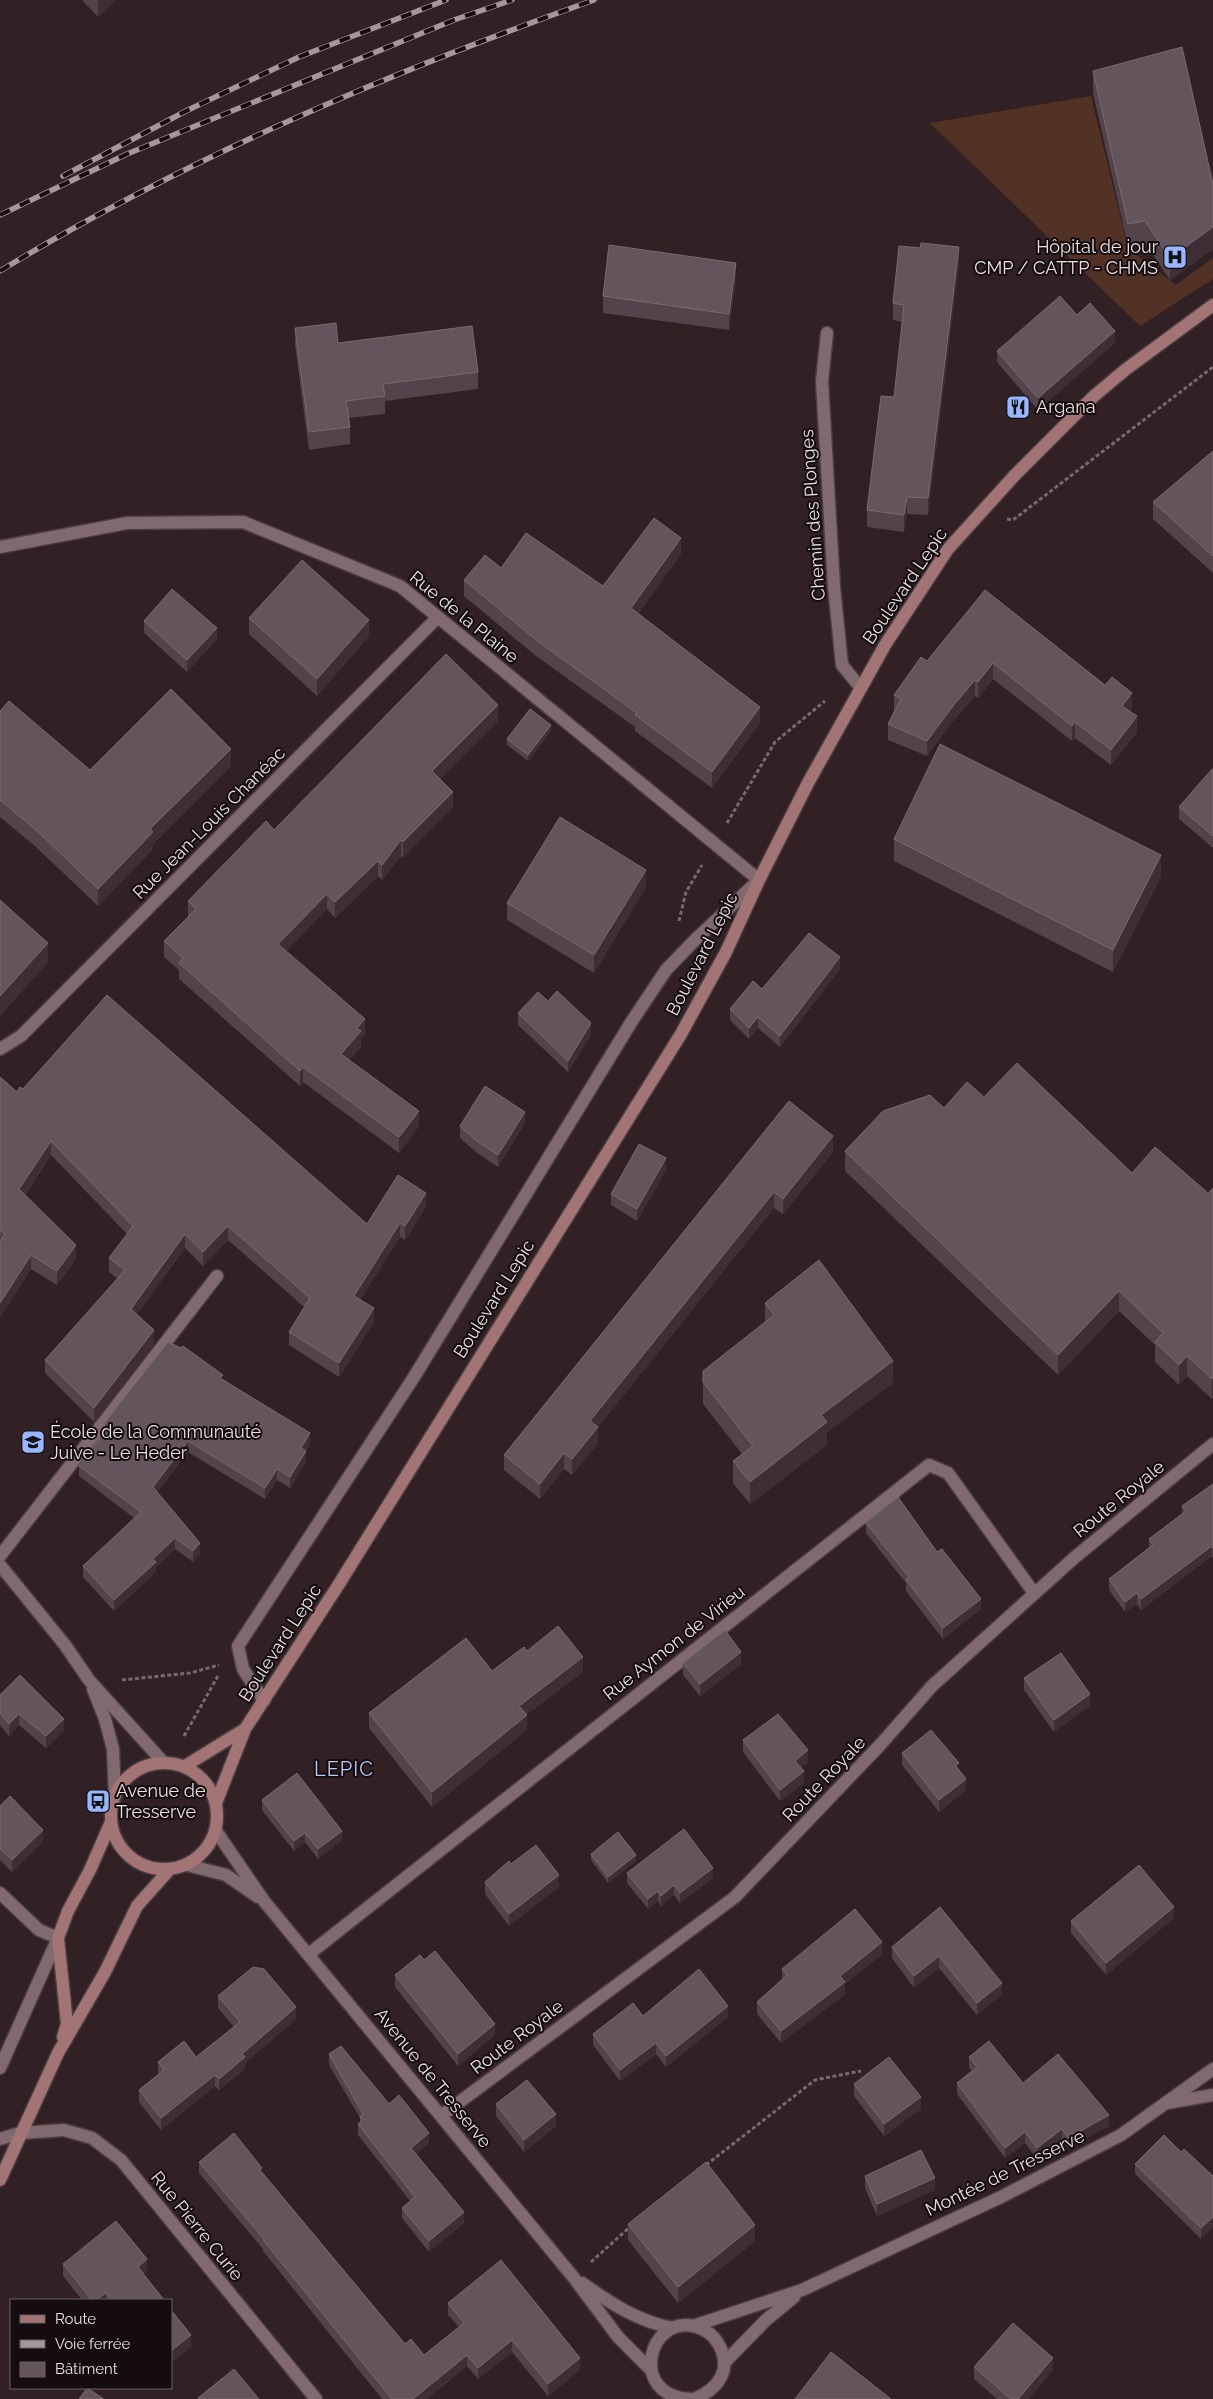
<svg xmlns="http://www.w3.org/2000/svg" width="1213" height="2399" font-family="Raleway,sans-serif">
<rect width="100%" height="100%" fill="#312024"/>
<path fill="#523224" d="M1091,96L1128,248L1176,285L1213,258V279L1140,326L930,123Z"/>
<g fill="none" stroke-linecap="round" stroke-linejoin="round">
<g stroke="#4c3d40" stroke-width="15">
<path id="service" d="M827,333L822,381L834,587L842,665L861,688
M0,1556L217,1276
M0,2068L58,1938"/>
</g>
<g stroke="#4c3d40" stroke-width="15">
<path id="minor" d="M0,547L127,523L243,522L400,586L759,880L695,940L666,970L632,1021L414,1377L238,1646L243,1669L264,1701
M0,1049L21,1036L438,617
M0,1893L39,1930L58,1938
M309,1954L929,1465L948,1473L1034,1593
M1167,2103L1213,2095
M442,2115L735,1897L881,1744L932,1686L1074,1558L1213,1444
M0,2139L20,2133L64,2130L92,2138L121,2160L316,2399"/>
</g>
<g stroke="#4c3d40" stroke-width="15">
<path id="tertiary" d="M0,1565L65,1645L89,1680L164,1763
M93,1689L105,1719L113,1749L115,1796
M216,1831L264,1901L574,2278L618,2337L651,2370
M187,1865L226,1875L258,1897
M582,2283C610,2303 639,2322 673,2328
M693,2326L802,2290L1001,2197L1121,2135L1213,2069
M724,2363L766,2320L794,2297
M691,2399C627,2397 648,2312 697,2327C706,2330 713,2335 718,2343C733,2369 719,2389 694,2399"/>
</g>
<g stroke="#4c3d40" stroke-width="15">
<path id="secondary" d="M111 1816a53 53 0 1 1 106 0a53 53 0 1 1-106 0Z
M185,1766L245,1729
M216,1803L245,1729L339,1584L681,1034L726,952L759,880L808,783L885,645L948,549L1014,476L1094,396L1125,370L1213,305
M63,2037L67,2024L58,1938L68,1911L90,1870L111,1822
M0,2180L58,2053L105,1972L137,1906L170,1869"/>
</g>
<path stroke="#79696d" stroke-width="3" stroke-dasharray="4 2.5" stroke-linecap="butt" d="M1007,519L1013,520L1213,367
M727,823L775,742L825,701
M679,921L686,892L702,865
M122,1680L190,1673L219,1665
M184,1736L219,1674
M706,2165L815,2080L861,2071
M591,2262L631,2226"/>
<use href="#service" stroke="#806a6f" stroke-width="12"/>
<use href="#minor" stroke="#806a6f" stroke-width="12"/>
<use href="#tertiary" stroke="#806a6f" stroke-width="12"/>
<use href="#secondary" stroke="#a27476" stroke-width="12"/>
<g stroke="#a5979a" stroke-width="5.5">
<path id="rail" d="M63,176L186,111L299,57L446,0
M0,215L127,154L454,20L512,0
M0,271C186,158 389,73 594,0"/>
</g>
<use href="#rail" stroke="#140c0e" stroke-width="4" stroke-dasharray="11" stroke-linecap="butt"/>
</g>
<path fill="#53434b" d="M82,0H116L98,17Z
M1093,71L1213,184V249L1170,280L1145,243L1128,246L1093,93Z
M959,264L928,515L907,514L904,532L867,527V510L894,397L903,322L893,320V303Z
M736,279L729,330L603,313V296Z
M1077,315L1115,343L1038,410L997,362V351Z
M295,328L338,343L478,372V389L385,401V414L348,418L350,427V444L309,450L295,346Z
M1213,451V573L1153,519V502Z
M681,554L638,614L760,723L712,788L635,731V727L536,656L464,596V580L501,568L603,586Z
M985,590L1132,709L1130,711L1137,732L1111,765L1075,738L1072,741L993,679L978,698L975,696L953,721L927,756L888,740V724L895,711H894V695L927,661Z
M249,618L369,636L317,696L249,634Z
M144,621L217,639L187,672L144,633Z
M0,711L90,770L231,766L153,844V849L98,906L37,848L0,817Z
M498,721L440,779L453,807L403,857L401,856L382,880L378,876L335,918L327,909L286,951L365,1034L361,1039V1047L349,1060L419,1126L399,1153L303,1082L300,1086L179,979V970L164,957V941L188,917V901L274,830Z
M551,731L528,761L507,745V739Z
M1213,769V848L1179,819V807Z
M894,839L1161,877L1113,972L894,861Z
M646,887L594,973L507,920V903Z
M840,969L780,1047L758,1028L749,1039L730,1020V1009L762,989Z
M548,1001L591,1035L568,1072L518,1025V1013Z
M0,1077L17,1092L23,1089L367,1224L426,1207L405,1240L400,1237L360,1300L374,1322L339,1377L289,1345V1332L304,1307L228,1240L203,1266L185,1248L137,1314L154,1344L94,1422L45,1373V1360L118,1279L109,1272V1258L127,1234L51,1155L25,1195L76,1259L57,1285L31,1269L0,1317Z
M984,1097L1132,1173L1208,1193L1213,1188L1212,1399L1187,1376L1179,1385L1155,1362V1345L1119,1311L1058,1375L845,1171V1151L944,1108Z
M789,1101L833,1152L783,1214L774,1208L598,1427V1443L572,1475L564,1469L540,1499L504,1470V1455Z
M525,1123L498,1167L477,1153L460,1138V1126Z
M666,1170L637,1221L611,1205V1194Z
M765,1303L893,1383L827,1432V1445L750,1504L733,1483V1461L742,1454L703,1404V1371L765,1323Z
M223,1379L310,1444L306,1451V1462L290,1488L277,1480L265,1499L188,1452L157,1492L200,1554L193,1562L175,1549L156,1567V1572L114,1611L83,1577V1566L134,1518L79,1476V1466L105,1430V1422Z
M1213,1484V1558L1212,1556L1141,1610L1137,1604L1125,1612L1109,1590V1579L1149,1547V1539L1182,1514V1506Z
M866,1523L937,1552L981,1609L943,1639L906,1591V1583L866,1533Z
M527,1651L583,1672L526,1715L527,1730L432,1807L369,1728V1713L492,1671Z
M683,1663L741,1664L700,1696L683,1675Z
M1024,1678L1090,1706L1054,1732L1024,1690Z
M0,1695L64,1731L46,1748L19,1725L9,1736L0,1725Z
M743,1740L808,1762L801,1767L804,1783L780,1801L743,1752Z
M902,1753L959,1770L966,1790L939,1812L902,1765Z
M262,1800L342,1840L318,1859L305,1842L294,1851L262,1810Z
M0,1806L43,1841L12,1872L0,1860Z
M591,1854L636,1861L608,1883L591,1860Z
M511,1864L559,1887L509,1926L485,1894V1882Z
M627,1873L713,1878L680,1903L674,1895L661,1906L658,1901L648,1909L627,1883Z
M940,1907L1002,1994L977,2015L939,1968L914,1988L892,1958V1947Z
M1174,1918L1106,1975L1071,1933V1921Z
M882,1954L845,1984V1994L781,2043L757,2014V2002L782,1980V1969Z
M395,1975L495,2035L458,2066L395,1987Z
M218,1996L296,2019L245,2063V2069L219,2090L215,2086L161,2130L139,2102V2090L158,2074V2062L196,2057L234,2027L218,2008Z
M643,2016L728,2017L666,2067L656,2054L620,2081L593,2045V2034Z
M329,2054L389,2104L429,2143L416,2154L464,2223L429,2252L402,2218V2208L410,2201L358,2135V2124L360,2122V2118L329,2065Z
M969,2057L1023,2083L1109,2126L1068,2148L1062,2140L1037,2159L1025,2143L1005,2158L957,2094V2083L972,2071L969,2068Z
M854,2084L921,2109L884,2136L854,2096Z
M496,2104L556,2126L524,2152L496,2116Z
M1181,2152L1213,2176L1201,2239L1135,2174V2164Z
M199,2162L262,2172L405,2344L424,2355L459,2327L448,2315V2303L580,2370L548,2396L512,2352L478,2379L467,2366L427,2399H382L263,2251V2249L199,2173Z
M865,2176L935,2190L877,2216L865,2188Z
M628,2224L755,2241L678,2303L628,2240Z
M63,2264L147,2271L143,2274L164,2300H82L63,2276Z
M974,2367L1053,2370L1028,2399H997L974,2379Z"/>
<path fill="#3f2e35" d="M98,0H116L98,17Z
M1213,227V249L1170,280V258Z
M959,247V264L928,515V498Z
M736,263V279L729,330V314Z
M1115,331V343L1038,410V398Z
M907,497V514L904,532V515Z
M681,538V554L631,624V608Z
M369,620V636L317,696V679Z
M217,628V639L187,672V660Z
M993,663V679L978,698V682Z
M975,680V696L953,721L927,756V741L953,706Z
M1132,693V709L1122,721V706Z
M498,705V721L432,787V771Z
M760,707V723L712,788V772Z
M1137,716V732L1111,765V750Z
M1075,722V738L1072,741V726Z
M551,725V731L528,761V755Z
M231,749V766L153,844V849L98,906V889L150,829Z
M453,792V807L403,857V842Z
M401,840V856L382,880V865Z
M1161,855V877L1113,972V950Z
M378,861V876L335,918V902Z
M646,870V887L594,973V955Z
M327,894V909L278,959V944Z
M48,943V963L0,1016V996Z
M840,957V969L780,1047V1036Z
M758,1017V1028L749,1039V1028Z
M365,1019V1034L361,1039V1047L341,1069V1054L357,1028Z
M591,1023V1035L568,1072V1061Z
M303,1067V1082L300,1086V1071Z
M419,1111V1126L399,1153V1137Z
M525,1112V1123L498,1167V1155Z
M833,1136V1152L783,1214V1199Z
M51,1141V1155L19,1203V1189Z
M666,1158V1170L637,1221V1209Z
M774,1192V1208L590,1437V1421Z
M426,1193V1207L405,1240V1226Z
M400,1223V1237L354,1310V1296Z
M228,1226V1240L203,1266V1252Z
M185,1234V1248L131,1323V1309Z
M76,1245V1259L57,1285V1271Z
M31,1255V1269L0,1317V1303Z
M1119,1291V1311L1058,1375V1355Z
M374,1308V1322L339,1377V1363Z
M154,1330V1344L94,1422V1408Z
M1187,1356V1376L1179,1385V1365Z
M893,1361V1383L827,1432V1445L750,1504V1482L821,1415Z
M1213,1378V1398L1212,1399V1379Z
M598,1427V1443L572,1475V1459Z
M310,1433V1444L301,1458V1448Z
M188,1441V1452L153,1497V1487Z
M306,1451V1462L290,1488V1477Z
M564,1453V1469L540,1499V1484Z
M277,1469V1480L265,1499V1488Z
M175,1538V1549L156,1567V1572L114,1611V1600L153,1559Z
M200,1543V1554L193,1562V1551Z
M1212,1546V1556L1141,1610V1599Z
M1137,1593V1604L1125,1612V1602Z
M981,1599V1609L943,1639V1628Z
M741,1652V1664L700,1696V1684Z
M583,1657V1672L519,1720V1706Z
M1090,1694V1706L1054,1732V1720Z
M19,1714V1725L9,1736V1724Z
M527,1715V1730L432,1807V1792Z
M64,1719V1731L46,1748V1736Z
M808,1750V1762L795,1773V1761Z
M804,1771V1783L780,1801V1790Z
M966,1779V1790L939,1812V1800Z
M43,1830V1841L12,1872V1860Z
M342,1831V1840L318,1859V1849Z
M305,1833V1842L294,1851V1841Z
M636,1855V1861L608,1883V1877Z
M713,1868V1878L680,1903V1893Z
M559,1875V1887L509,1926V1914Z
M674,1885V1895L661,1906V1896Z
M658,1891V1901L648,1909V1899Z
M1174,1907V1918L1106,1975V1963Z
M882,1942V1954L845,1984V1994L781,2043V2031L840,1976Z
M939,1956V1968L914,1988V1976Z
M1002,1983V1994L977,2015V2003Z
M728,2006V2017L666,2067V2056Z
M296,2007V2019L245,2063V2069L219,2090V2079L242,2054Z
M495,2024V2035L458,2066V2054Z
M656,2043V2054L620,2081V2070Z
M215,2075V2086L161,2130V2118Z
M921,2097V2109L884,2136V2124Z
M556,2114V2126L524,2152V2140Z
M1109,2115V2126L1068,2148V2138Z
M1062,2129V2140L1037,2159V2148Z
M1025,2132V2143L1005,2158V2148Z
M429,2133V2143L411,2159V2148Z
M935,2178V2190L877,2216V2204Z
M464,2212V2223L429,2252V2241Z
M1213,2217V2227L1201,2239V2228Z
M755,2225V2241L678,2303V2287Z
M147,2259V2271L138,2279V2267Z
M106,2293V2300H96Z
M191,2335V2347L171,2363V2351Z
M512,2340V2352L478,2379V2368Z
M467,2355V2366L427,2399H413Z
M580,2358V2370L548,2396V2384Z
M1053,2358V2370L1028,2399H1018Z"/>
<path fill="#64545c" stroke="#796a71" d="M1182,47L1213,184V227L1170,258L1145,221L1128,224L1093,71Z
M921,243L959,247L928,498L907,497L904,515L867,510L881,396L894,397L904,305L893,303L899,246L920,248Z
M609,245L736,263L729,314L603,296Z
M1060,296L1077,315L1090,303L1115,331L1038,398L997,351Z
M336,323L338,343L472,326L478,372L383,384L385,396L346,401L350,427L309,432L295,328Z
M1213,451V556L1153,502Z
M654,518L681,538L631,608L760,707L712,772L635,715L637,713L536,640L464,580L485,555L501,568L526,533L603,586Z
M302,560L369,620L317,679L249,618Z
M172,589L217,628L187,660L144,621Z
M985,590L1105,685L1112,677L1132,693L1122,706L1137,716L1111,750L1075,722L1072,726L993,663L978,682L975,680L953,706L927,741L888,724L901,699L894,695L921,657L927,661Z
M446,654L498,705L432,771L453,792L403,842L401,840L382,865L378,861L335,902L327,894L278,944L365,1019L357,1028L361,1031L341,1054L419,1111L399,1137L303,1067L300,1071L179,963L183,958L164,941L196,909L188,901L266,821L274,830Z
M171,689L231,749L150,829L153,832L98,889L37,831L0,800V711L9,701L90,770Z
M530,709L551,725L528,755L507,739Z
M940,744L1161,855L1113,950L894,839Z
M1212,769H1213V836L1179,807Z
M560,817L646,870L594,955L507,903Z
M0,900L48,943L0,996Z
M809,933L840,957L780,1036L758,1017L749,1028L730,1009L753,981L762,989Z
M557,991L591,1023L568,1061L518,1013L538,992L548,1001Z
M107,995L367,1224L398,1175L426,1193L405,1226L400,1223L354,1296L374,1308L339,1363L289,1332L310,1298L228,1226L203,1252L185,1234L131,1309L154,1330L94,1408L45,1360L125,1270L109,1258L133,1226L51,1141L19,1189L76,1245L57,1271L31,1255L0,1303V1242L5,1234L0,1230V1077L17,1092L20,1087L23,1089Z
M1017,1063L1132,1173L1155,1147L1208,1193L1213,1188V1378L1212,1379L1187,1356L1179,1365L1155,1342L1163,1333L1119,1291L1058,1355L845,1151L883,1111L930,1095L944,1108L967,1082L984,1097Z
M485,1086L525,1112L498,1155L477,1141L460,1126Z
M789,1101L833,1136L783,1199L774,1192L590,1421L598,1427L572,1459L564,1453L540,1484L504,1455Z
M639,1144L666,1158L637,1209L611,1194Z
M819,1260L893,1361L821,1415L827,1422L750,1482L733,1461L753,1446L703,1382V1371L774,1315L765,1303Z
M168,1342L181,1348L183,1346L223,1375L220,1378L310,1433L301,1448L306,1451L290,1477L277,1469L265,1488L188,1441L153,1487L200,1543L193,1551L175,1538L153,1559L156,1562L114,1600L83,1566L141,1512L79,1466L109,1426L105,1422Z
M1213,1484V1548L1212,1546L1141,1599L1137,1593L1125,1602L1109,1579L1153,1545L1149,1539L1186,1511L1182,1506Z
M898,1497L937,1552L942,1549L981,1599L943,1628L906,1580L909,1577L866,1523Z
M558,1626L583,1657L519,1706L527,1715L432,1792L369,1713L466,1638L492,1671L524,1647L527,1651Z
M725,1630L741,1652L700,1684L683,1663Z
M1061,1653L1090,1694L1054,1720L1024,1678Z
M20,1675L64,1719L46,1736L19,1714L9,1724L0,1713V1695Z
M778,1714L808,1750L795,1761L804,1771L780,1790L743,1740Z
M931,1730L959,1763L956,1766L966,1779L939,1800L902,1753Z
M297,1773L342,1831L318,1849L305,1833L294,1841L262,1800Z
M10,1796L43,1830L12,1860L0,1849V1806Z
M684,1829L713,1868L680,1893L674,1885L661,1896L658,1891L648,1899L627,1873Z
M618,1832L636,1855L608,1877L591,1854Z
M536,1845L559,1875L509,1914L485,1882L509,1861L511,1864Z
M1139,1865L1174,1907L1106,1963L1071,1921Z
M940,1907L1002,1983L977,2003L939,1956L914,1976L892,1947Z
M855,1909L882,1942L840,1976L845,1982L781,2031L757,2002L787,1975L782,1969Z
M435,1951L495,2024L458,2054L395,1975L420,1955L424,1960Z
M253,1967L264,1969L296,2007L242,2054L245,2057L219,2079L215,2075L161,2118L139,2090L164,2070L158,2062L184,2041L196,2057L240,2022L218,1996Z
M699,1969L728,2006L666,2056L656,2043L620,2070L593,2034L633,2003L643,2016Z
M989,2041L1023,2083L1058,2054L1109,2115L1068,2138L1062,2129L1037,2148L1025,2132L1005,2148L957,2083L977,2067L969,2057Z
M341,2046L389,2104L399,2095L429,2133L411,2148L464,2212L429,2241L402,2208L415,2197L358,2124L362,2120L360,2117L363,2114L329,2054Z
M889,2057L921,2097L884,2124L854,2084Z
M527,2080L556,2114L524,2140L496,2104Z
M234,2133L262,2168L260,2170L405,2344L411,2339L424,2355L464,2323L448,2303L501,2260L580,2358L548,2384L512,2340L478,2368L467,2355L413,2399H392L263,2240L264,2239L199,2162Z
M1164,2135L1181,2152L1184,2149L1213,2176V2217L1201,2228L1135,2164Z
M921,2150L935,2178L877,2204L865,2176Z
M706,2162L755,2225L678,2287L628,2224Z
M116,2221L147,2259L138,2267L164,2300H111L106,2293L96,2300H92L63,2264Z
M171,2310L191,2335L171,2351Z
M1013,2323L1053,2358L1018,2399H1011L974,2367Z
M831,2352L891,2399H795Z
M234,2369L259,2399H199L198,2398Z
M87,2388L104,2399H79Z"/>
<defs>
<g id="hospital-square" transform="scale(1.25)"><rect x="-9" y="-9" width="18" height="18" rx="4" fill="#97b6fd" stroke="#140c0e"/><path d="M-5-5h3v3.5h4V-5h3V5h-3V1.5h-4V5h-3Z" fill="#111"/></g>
<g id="restaurant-square" transform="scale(1.25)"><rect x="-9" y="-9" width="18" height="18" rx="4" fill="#97b6fd" stroke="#140c0e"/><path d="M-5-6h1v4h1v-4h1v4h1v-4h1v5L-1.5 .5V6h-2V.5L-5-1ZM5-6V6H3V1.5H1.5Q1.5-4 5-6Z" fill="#111"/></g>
<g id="school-square" transform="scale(1.25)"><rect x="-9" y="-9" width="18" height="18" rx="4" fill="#97b6fd" stroke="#140c0e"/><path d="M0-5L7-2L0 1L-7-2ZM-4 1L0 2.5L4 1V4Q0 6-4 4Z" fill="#111"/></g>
<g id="bus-square" transform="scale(1.25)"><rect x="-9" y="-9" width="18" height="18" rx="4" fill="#97b6fd" stroke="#140c0e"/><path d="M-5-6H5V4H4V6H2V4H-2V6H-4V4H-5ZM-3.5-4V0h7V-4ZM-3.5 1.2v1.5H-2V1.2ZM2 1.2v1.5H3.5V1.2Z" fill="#111"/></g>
</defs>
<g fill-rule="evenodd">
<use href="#hospital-square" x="1175" y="257"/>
<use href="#restaurant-square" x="1018" y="407"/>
<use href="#school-square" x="33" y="1442"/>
<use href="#bus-square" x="98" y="1801"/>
</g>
<g text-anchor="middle" stroke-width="4" stroke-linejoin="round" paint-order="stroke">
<g font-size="18" fill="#ece0e2" stroke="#140c0e" text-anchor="start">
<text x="1158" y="253" text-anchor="end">Hôpital de jour<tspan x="1158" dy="21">CMP / CATTP - CHMS</tspan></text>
<text x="1036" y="413">Argana</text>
<text x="50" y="1438">École de la Communauté<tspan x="50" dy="21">Juive - Le Heder</tspan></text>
<text x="116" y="1797">Avenue de<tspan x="116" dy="21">Tresserve</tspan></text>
</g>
<g font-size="18" fill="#ece0e2" stroke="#140c0e">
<text transform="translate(813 515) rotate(-94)" y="6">Chemin des Plonges</text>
<text transform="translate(905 586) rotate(-56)" y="6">Boulevard Lepic</text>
<text transform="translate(464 617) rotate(39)" y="6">Rue de la Plaine</text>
<text transform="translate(209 823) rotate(-45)" y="6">Rue Jean-Louis Chanéac</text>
<text transform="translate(702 954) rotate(-63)" y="6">Boulevard Lepic</text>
<text transform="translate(494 1299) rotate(-58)" y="6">Boulevard Lepic</text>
<text transform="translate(1119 1499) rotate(-39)" y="6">Route Royale</text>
<text transform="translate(280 1643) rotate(-57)" y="6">Boulevard Lepic</text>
<text transform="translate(674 1643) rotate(-38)" y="6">Rue Aymon de Virieu</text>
<text transform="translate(824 1779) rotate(-46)" y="6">Route Royale</text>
<text transform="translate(517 2037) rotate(-37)" y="6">Route Royale</text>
<text transform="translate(433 2078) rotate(51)" y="6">Avenue de Tresserve</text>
<text transform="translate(1005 2173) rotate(-26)" y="6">Montée de Tresserve</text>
<text transform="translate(197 2226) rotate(51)" y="6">Rue Pierre Curie</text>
</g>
<g font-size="20" letter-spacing="1" fill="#b9cbf4" stroke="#140c0e">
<text x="344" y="1776">LEPIC</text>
</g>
</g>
<rect x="10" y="2299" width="162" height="90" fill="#140c0e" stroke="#6a6163"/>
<rect x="20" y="2315" width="25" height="8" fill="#a27476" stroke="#6a6163"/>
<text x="55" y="2324" font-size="15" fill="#ece0e2">Route</text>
<rect x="20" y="2340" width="25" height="8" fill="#a5979a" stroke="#6a6163"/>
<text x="55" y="2349" font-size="15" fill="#ece0e2">Voie ferrée</text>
<rect x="20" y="2362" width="25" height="15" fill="#64545c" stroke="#6a6163"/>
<text x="55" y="2374" font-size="15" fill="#ece0e2">Bâtiment</text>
</svg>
